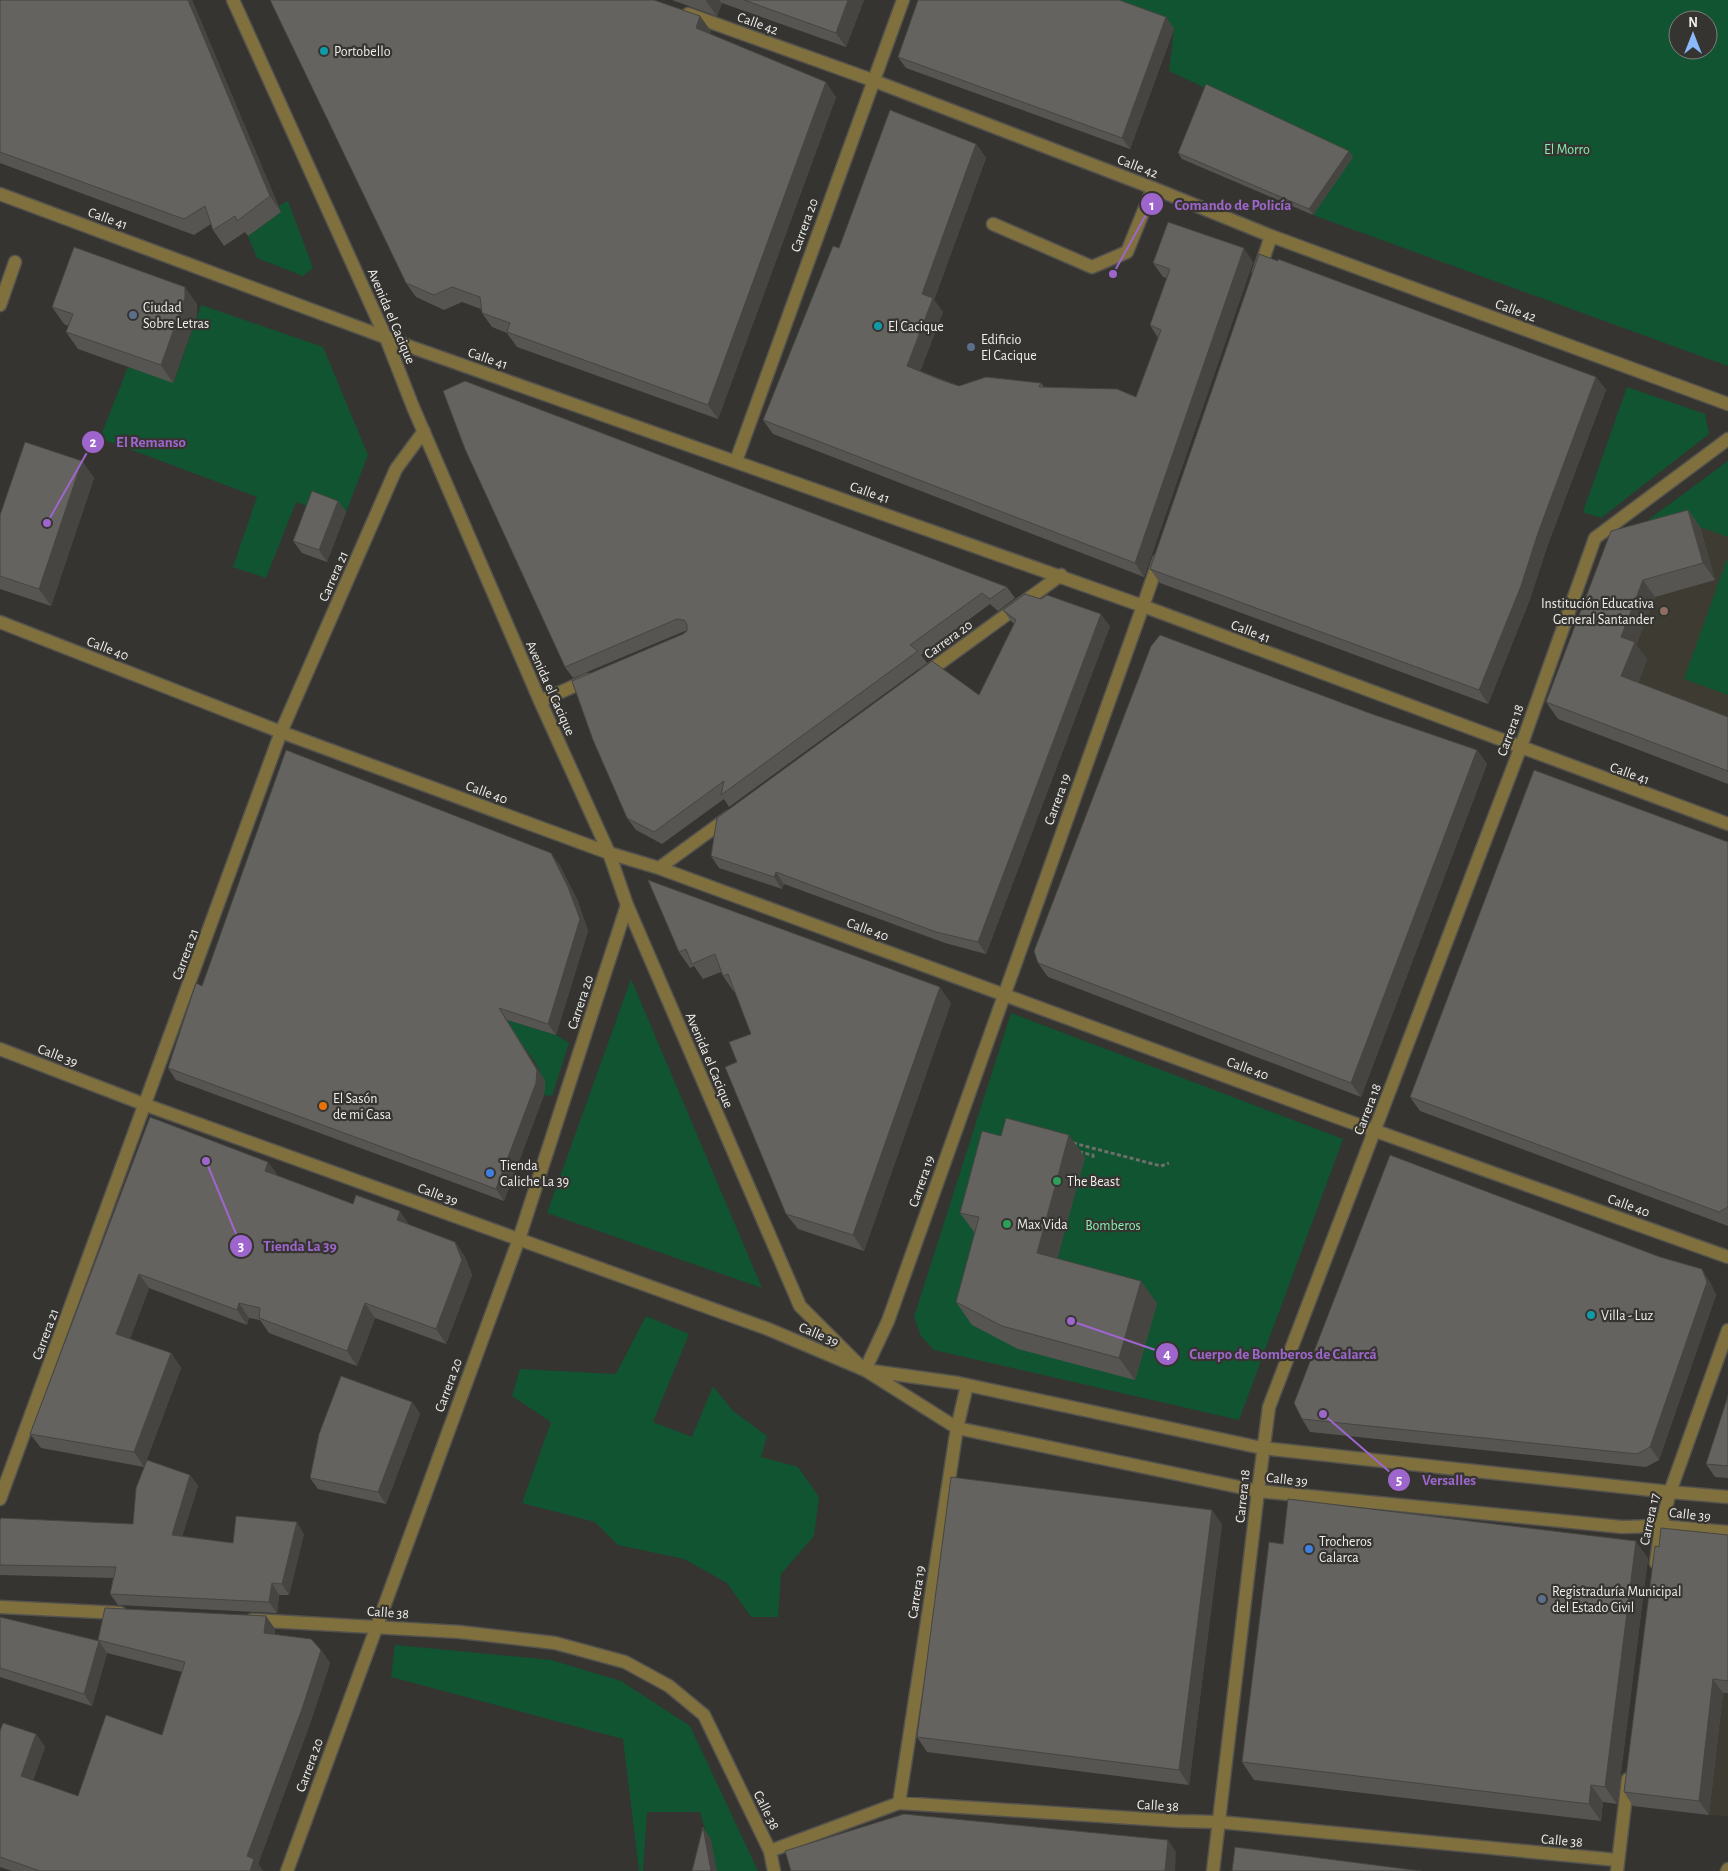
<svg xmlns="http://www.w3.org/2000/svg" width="1728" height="1871" font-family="'Alegreya Sans',sans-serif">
<rect width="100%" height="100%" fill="#353430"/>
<path fill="#3e3c32" d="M1728,519V783L1558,719L1623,548Z
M1723,1693H1728V1816L1709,1815Z"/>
<path fill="#115432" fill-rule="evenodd" d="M1095,0H1728V366L1313,215L1353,157L1169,71L1174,29ZM1678,20H1708V50H1678Z
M288,201L313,268L303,276L257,258L248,236L281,212L279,206Z
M201,305L323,347L368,455L346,512L321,503L318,510L296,502L266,578L233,567L257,497L100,438L128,367L174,382Z
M1627,387L1705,414L1709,434L1601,518L1583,512Z
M1728,461V537L1700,527L1621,540Z
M1727,559H1728V695L1684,679Z
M631,979L762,1288L547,1213Z
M485,1013L556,1035L569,1043L552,1096L544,1095C547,1060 509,1032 485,1013Z
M1011,1013L1343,1139L1239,1420L934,1350L921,1336L914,1317Z
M646,1316L689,1334L653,1422L692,1437L713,1386L733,1411L767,1436L761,1457L798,1467L819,1497L814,1536L781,1574L778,1617H751L727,1583L684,1559L618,1545L595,1522L522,1503L551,1422L512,1396L520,1369L616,1374Z
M395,1645L551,1660L621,1681L690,1726L758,1871H717L700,1812H647L643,1871H639L623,1739L391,1677Z"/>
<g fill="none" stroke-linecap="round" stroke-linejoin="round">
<g stroke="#53524e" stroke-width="15">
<path id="service" d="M993,224L1092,267L1127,252L1153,188
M540,701L588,680
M1727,1871L1728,1869"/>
</g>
<g stroke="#53524e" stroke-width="15">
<path id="pedestrian" d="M0,305L15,262"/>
</g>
<g stroke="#53524e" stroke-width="15">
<path id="minor" d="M233,0L386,338L413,407L540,701L609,853L627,905L800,1306L863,1369
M688,14L872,80L1153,188L1271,236L1728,404
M1259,272L1271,236
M1728,439L1595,538L1520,749L1269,1407L1258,1491L1622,1527L1661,1526L1728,1532
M736,461L903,0
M1159,560L1143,606L1728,824
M0,622L281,732L609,853L659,868L1331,1115L1728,1257
M925,674L1061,575
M659,868L729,817
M1728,1330L1670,1492L1728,1497
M0,1499L281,732L396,469L424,431
M0,1607L120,1613
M252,1620L460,1632L555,1643L625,1662L669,1686L704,1715L770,1851L774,1871
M899,1803L957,1428L967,1385
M770,1851L899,1803L1178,1821L1219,1822L1617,1860
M287,1871L519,1239L627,905"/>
</g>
<g stroke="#53524e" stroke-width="15">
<path id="tertiary" d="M0,194L414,348L1143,606L888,1321L865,1370L958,1383L1262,1448L1670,1492L1661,1526L1656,1563
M0,1049L146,1105L768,1329L865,1370L957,1428L1258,1491L1213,1871
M1617,1871L1628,1779"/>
</g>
<path stroke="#6f6e6b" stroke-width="3" stroke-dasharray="4 2.5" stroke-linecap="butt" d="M1073,1143L1161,1166L1169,1163
M1079,1152L1093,1155V1159"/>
<use href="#service" stroke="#80703e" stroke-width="12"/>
<use href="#pedestrian" stroke="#80703e" stroke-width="12"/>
<use href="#minor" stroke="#80703e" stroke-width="12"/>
<use href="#tertiary" stroke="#80703e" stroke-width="12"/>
</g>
<path fill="#565552" d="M0,0H192L281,212L248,236L245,232L224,246L213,230L211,224L194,235L0,163Z
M672,0H864L846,47L722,3L717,16Z
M1166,17L1174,29L1130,149L906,68L898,57Z
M711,31L710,34L836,97L718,419L517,347L507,333L492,327L482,313L481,309L462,302L444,310L416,297L406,283Z
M976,144L986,158L934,300L943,312L920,371L959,386L1041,383L1044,387L1136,397L1158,338L1150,325L1167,278L1163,277L1153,263L1253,262L1144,577L773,434L763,420L839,248Z
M1178,153L1353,157L1313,215L1182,159Z
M197,304V315L173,383L78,349L66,332L68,326L64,324L52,307Z
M1596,377L1606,390L1547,547L1530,599L1488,704L1160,583L1150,569Z
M465,449L1007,587L1015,598L998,611L990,604L921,655L927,663L729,807L724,799L662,844L636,830L627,818L683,634L687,631H685L573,678L565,667Z
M82,461L94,478L51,606L0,589V515Z
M338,501L346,512L327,562L302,553L293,541Z
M1688,510L1700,527L1715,580L1655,597L1636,645L1647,659L1638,683L1728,717V784L1558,719L1546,702Z
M1041,599L1110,626L986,954L945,943L784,884L782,889L719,868L711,856L979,695L1014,624L1011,621L1003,610Z
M1372,714L1477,750L1487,764L1361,1097L1048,977L1038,963Z
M1728,842V1226L1420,1111L1410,1097Z
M559,864L577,899L588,931L556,1035L507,1020L545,1081L544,1095L504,1201L176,1080L168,1068L202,986Z
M648,880L951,1003L864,1251L798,1229L786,1214L737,1062L751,1034L735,992H734L723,976L721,972L703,979L694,966L690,968L679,952Z
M150,1117L268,1162L278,1176L455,1242L465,1257L472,1275L446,1344L375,1318L357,1366L269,1333L260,1320L249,1318L247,1325L149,1288L130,1339L171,1353L181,1368L144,1467L41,1448L30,1434Z
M1085,1157L1057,1258L1157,1303L1135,1380L1018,1349L972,1325L956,1302L975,1233L960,1213Z
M1710,1282L1716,1295L1659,1460L1646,1467L1310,1432L1302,1419Z
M1728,1395V1478L1715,1477L1706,1464Z
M412,1402L420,1414L386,1504L318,1489L310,1478Z
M190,1475L198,1486L182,1537L233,1543L304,1534L289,1595H279L277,1613L118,1605L110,1594L113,1578L0,1575V1520L133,1524Z
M1222,1524L1189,1785L927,1752L917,1737Z
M1728,1535V1693H1723L1709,1815L1633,1806L1624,1792L1659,1547Z
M1283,1544L1648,1558L1617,1804L1603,1802L1601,1821L1254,1780L1242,1762Z
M266,1616L275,1629V1634L321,1650L330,1663L311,1721L258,1864L263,1871H12L0,1867V1731L36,1734L45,1747L33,1781L78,1796L162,1735L182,1672L107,1653L92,1706L0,1677V1617L99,1641L98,1640Z"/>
<path fill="#464542" d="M188,0H192L281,212L270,196Z
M707,0H719L722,3L717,16L706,1Z
M848,0H864L846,47L836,33Z
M700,16L711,31L706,43L696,28Z
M1166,17L1174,29L1130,149L1122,138Z
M826,82L836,97L718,419L708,405Z
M976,144L986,158L934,300L943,312L917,380L907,366L922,294Z
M1349,151L1353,157L1313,215L1309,209Z
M1244,248L1253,262L1144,577L1135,563Z
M185,287L197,304V315L173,383L161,365Z
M1596,377L1606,390L1547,547L1530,599L1488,704L1479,690Z
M82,461L94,478L51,606L39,589Z
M338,501L346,512L327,562L319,550Z
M1688,510L1700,527L1715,580L1703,563Z
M1643,580L1655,597L1636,645L1647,659L1633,694L1621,676V637Z
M1101,614L1110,626L986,954L978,942Z
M1477,750L1487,764L1361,1097L1351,1083Z
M551,853L559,864L577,899L588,931L556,1035L548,1024Z
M776,872L784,884L782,889L774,877Z
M940,987L951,1003L864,1251L853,1235Z
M499,1008L507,1020L545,1081L544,1095L504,1201L496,1189Z
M1069,1135L1085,1157L1053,1275L1037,1253Z
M268,1162L279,1177L265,1171Z
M400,1211L410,1226L397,1220Z
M455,1242L465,1257L472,1275L446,1344L436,1329Z
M1702,1269L1710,1282L1716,1295L1659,1460L1650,1447Z
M139,1274L149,1288L127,1348L116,1334Z
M1141,1281L1157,1303L1135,1380L1119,1358Z
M239,1303L249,1318L247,1325L237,1310Z
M365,1303L375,1318L357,1366L347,1351Z
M171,1353L181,1368L144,1467L134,1452Z
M412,1402L420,1414L386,1504L378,1492Z
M190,1475L198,1486L179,1546L172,1535Z
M1212,1510L1222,1524L1189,1785L1179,1770Z
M297,1522L304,1534L289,1595L282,1584Z
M1636,1541L1648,1558L1617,1804L1605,1787Z
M272,1583L279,1595L277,1613L269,1602Z
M266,1616L275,1629L273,1646L264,1633Z
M99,1641L107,1653L92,1706L84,1694Z
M321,1650L330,1663L311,1721L258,1864L263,1871H250L247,1856Z
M1713,1679L1723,1693L1709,1815L1699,1801Z
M36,1734L45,1747L30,1789L21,1776Z
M1591,1785L1603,1802L1601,1821L1589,1804Z
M703,1827L711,1839L717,1871H711Z
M1168,1840L1176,1852L1175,1871H1165Z"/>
<path fill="#64635f" stroke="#464542" d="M0,0H188L270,196L237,221L235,216L213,230L205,206L184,219L0,152Z
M270,0H654L700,16L696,28L826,82L708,405L507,332L510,323L482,313L480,297L452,287L434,295L406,283Z
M744,0H848L836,33Z
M918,0H1119L1166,17L1122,138L898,57Z
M1206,84L1349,151L1309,209L1178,153Z
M890,110L976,144L922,294L933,298L907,366L941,380L959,386L986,377L1041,383L1039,387L1117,389L1136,397L1161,330L1150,325L1170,269L1153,263L1168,222L1244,248L1135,563L763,420L833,246L839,248Z
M74,247L185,287V298L161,365L66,332L73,314L52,307Z
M1259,254L1278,261V259L1596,377L1538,533L1521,586L1479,690L1150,569Z
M465,381L1007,587L990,599L982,593L910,645L918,651L721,795L724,781L654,832L627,818L593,740L572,681L683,634L687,631V624L684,620L677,619L565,667L465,449L443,391Z
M25,442L82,461L39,589L0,576V515Z
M312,491L338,501L319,550L293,541Z
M1688,510L1703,563L1643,580L1621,637L1635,642L1621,676L1728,717V771L1546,702L1611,531Z
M1025,594L1041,599L1047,595L1101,614L978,942L936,932L776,872L774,877L711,856L717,818L932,661L979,695L1016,620L1003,610Z
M1160,635L1372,714L1477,750L1351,1083L1038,963L1034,951L1151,646Z
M286,750L551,853L568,887L580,919L548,1024L499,1008L537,1070L536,1083L496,1189L168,1068L196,983L202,986Z
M1534,770L1728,842V1207L1719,1212L1410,1097Z
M648,880L940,987L853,1235L786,1214L725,1067L737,1062L729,1042L751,1034L728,974L723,976L715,954L692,964L686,949L679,952Z
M150,1117L268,1162L265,1171L308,1187L353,1204L356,1195L400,1211L397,1220L455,1242L462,1260L436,1329L365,1303L347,1351L259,1318L260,1308L239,1303L237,1310L139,1274L116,1334L171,1353L134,1452L30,1434Z
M1006,1118L1069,1135L1037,1253L1141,1281L1119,1358L1002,1326L956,1302L979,1217L960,1213L982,1131L1001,1136Z
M1390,1155L1660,1257L1702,1269L1707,1282L1650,1447L1637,1454L1302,1419L1294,1403Z
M341,1376L412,1402L378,1492L310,1478L319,1434Z
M1728,1395V1466L1706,1464L1728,1396Z
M147,1460L190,1475L172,1535L233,1543L236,1516L297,1522L282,1584L272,1583L269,1602L110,1594L116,1567L0,1565V1520L1,1518L133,1524L136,1488Z
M951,1477L1212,1510L1179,1770L917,1737Z
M1288,1499L1636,1541L1605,1787L1591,1785L1589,1804L1242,1762L1269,1542L1283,1544Z
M1661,1528L1728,1535V1681L1713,1679L1699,1801L1624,1792L1655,1546L1659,1547Z
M105,1608L266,1616L264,1633L311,1639L321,1650L302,1709L247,1856L254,1859L250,1871H40L0,1857V1731L3,1723L36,1734L21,1776L78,1796L106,1715L162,1735L185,1662L98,1640Z
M0,1617L99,1641L84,1694L0,1668Z
M904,1814L1168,1840L1165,1871H791L785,1851Z
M703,1827L711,1871H692Z
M1235,1847L1421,1871H1232Z"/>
<g fill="#0f9aa8" stroke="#353430" stroke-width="2">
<circle cx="324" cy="51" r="5"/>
<circle cx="878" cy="326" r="5"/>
<circle cx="1591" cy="1315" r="5"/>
</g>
<g fill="#5c6f8a" stroke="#353430" stroke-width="2">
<circle cx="133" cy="315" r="5"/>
<circle cx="971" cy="347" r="5"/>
<circle cx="1542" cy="1599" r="5"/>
</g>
<circle fill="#8d6e63" stroke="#353430" stroke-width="2" cx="1664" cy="611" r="5"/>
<circle fill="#e8710a" stroke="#353430" stroke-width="2" cx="323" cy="1106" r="5"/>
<g fill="#3f7fe0" stroke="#353430" stroke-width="2">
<circle cx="490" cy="1173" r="5"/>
<circle cx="1309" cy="1549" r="5"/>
</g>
<g fill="#2e9e5b" stroke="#353430" stroke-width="2">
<circle cx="1057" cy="1181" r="5"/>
<circle cx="1007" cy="1224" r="5"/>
</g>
<g text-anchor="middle" stroke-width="4.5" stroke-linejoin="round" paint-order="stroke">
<g font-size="14" fill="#efeeec" stroke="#353430">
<text transform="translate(758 23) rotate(20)" y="5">Calle 42</text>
<text transform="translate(1138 166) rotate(21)" y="5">Calle 42</text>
<text transform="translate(108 218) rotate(20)" y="5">Calle 41</text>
<text transform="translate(804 225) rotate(-70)" y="5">Carrera 20</text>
<text transform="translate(1516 310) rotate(20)" y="5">Calle 42</text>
<text transform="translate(392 316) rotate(67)" y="5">Avenida el Cacique</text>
<text transform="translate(488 358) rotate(19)" y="5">Calle 41</text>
<text transform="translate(870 492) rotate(19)" y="5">Calle 41</text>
<text transform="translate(333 576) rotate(-66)" y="5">Carrera 21</text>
<text transform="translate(1251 631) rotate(21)" y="5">Calle 41</text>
<text transform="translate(948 639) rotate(-36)" y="5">Carrera 20</text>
<text transform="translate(108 648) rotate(21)" y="5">Calle 40</text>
<text transform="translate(551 688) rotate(66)" y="5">Avenida el Cacique</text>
<text transform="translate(1510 730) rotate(-70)" y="5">Carrera 18</text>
<text transform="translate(1630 773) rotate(20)" y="5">Calle 41</text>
<text transform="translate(487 792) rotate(20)" y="5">Calle 40</text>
<text transform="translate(1057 799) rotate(-70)" y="5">Carrera 19</text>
<text transform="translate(868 929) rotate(20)" y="5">Calle 40</text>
<text transform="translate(185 954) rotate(-70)" y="5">Carrera 21</text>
<text transform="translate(580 1002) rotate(-72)" y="5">Carrera 20</text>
<text transform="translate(58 1055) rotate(21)" y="5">Calle 39</text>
<text transform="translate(710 1060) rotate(67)" y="5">Avenida el Cacique</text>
<text transform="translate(1248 1068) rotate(20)" y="5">Calle 40</text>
<text transform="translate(1367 1109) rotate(-69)" y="5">Carrera 18</text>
<text transform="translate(921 1181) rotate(-71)" y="5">Carrera 19</text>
<text transform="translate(438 1194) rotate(20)" y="5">Calle 39</text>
<text transform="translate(1629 1205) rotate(20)" y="5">Calle 40</text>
<text transform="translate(45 1334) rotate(-70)" y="5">Carrera 21</text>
<text transform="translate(819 1334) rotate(23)" y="5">Calle 39</text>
<text transform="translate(448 1385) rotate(-70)" y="5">Carrera 20</text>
<text transform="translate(1287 1479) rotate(6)" y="5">Calle 39</text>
<text transform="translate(1242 1496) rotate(-84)" y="5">Carrera 18</text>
<text transform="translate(1690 1514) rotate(6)" y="5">Calle 39</text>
<text transform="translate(1649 1519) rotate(-78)" y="5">Carrera 17</text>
<text transform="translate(916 1592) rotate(-81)" y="5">Carrera 19</text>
<text transform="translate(388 1612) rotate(4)" y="5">Calle 38</text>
<text transform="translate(309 1765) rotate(-70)" y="5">Carrera 20</text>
<text transform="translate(1158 1805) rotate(3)" y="5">Calle 38</text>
<text transform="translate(767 1810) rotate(64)" y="5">Calle 38</text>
<text transform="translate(1562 1840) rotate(5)" y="5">Calle 38</text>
</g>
<g font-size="14" fill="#efeeec" stroke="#353430" text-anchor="start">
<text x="334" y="56">Portobello</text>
<text x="143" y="312">Ciudad<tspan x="143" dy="16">Sobre Letras</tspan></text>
<text x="888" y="331">El Cacique</text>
<text x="981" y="344">Edificio<tspan x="981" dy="16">El Cacique</tspan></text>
<text x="1654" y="608" text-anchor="end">Institución Educativa<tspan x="1654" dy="16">General Santander</tspan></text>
<text x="333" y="1103">El Sasón<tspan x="333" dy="16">de mi Casa</tspan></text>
<text x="500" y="1170">Tienda<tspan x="500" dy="16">Caliche La 39</tspan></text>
<text x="1067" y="1186">The Beast</text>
<text x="1017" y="1229">Max Vida</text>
<text x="1601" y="1320">Villa - Luz</text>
<text x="1319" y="1546">Trocheros<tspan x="1319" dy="16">Calarca</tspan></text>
<text x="1552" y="1596">Registraduría Municipal<tspan x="1552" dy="16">del Estado Civil</tspan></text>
</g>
<g font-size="14" fill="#85ecae" stroke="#353430">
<text x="1567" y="154">El Morro</text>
<text x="1113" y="1230">Bomberos</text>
</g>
</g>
<path fill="none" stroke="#9e66cc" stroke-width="2" d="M1113 274L1152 204M47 523L93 442M206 1161L241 1246M1071 1321L1167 1354M1323 1414L1399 1480"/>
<g fill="#9e66cc" stroke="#353430" stroke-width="2">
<circle cx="1113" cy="274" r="5"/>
<circle cx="47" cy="523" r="5"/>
<circle cx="206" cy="1161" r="5"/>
<circle cx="1071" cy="1321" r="5"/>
<circle cx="1323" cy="1414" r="5"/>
<circle cx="1152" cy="204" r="12"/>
<circle cx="93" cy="442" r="12"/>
<circle cx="241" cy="1246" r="12"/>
<circle cx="1167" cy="1354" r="12"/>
<circle cx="1399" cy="1480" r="12"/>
</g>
<g font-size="15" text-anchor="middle" font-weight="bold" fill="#fff">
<text x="1152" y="210">1</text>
<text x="93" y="447">2</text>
<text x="241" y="1251">3</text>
<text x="1167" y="1359">4</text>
<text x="1399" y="1485">5</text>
</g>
<g font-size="15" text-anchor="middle" font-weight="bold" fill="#9e66cc" stroke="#353430" stroke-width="4.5" stroke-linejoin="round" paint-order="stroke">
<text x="1233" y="210">Comando de Policía</text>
<text x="151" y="447">El Remanso</text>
<text x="300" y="1251">Tienda La 39</text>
<text x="1283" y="1359">Cuerpo de Bomberos de Calarcá</text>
<text x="1449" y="1485">Versalles</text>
</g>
<g transform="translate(1693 35)"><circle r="24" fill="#353430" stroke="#7f7e7b"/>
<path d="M0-4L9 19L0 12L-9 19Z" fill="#8bbafc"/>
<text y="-8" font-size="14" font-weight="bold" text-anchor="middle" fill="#efeeec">N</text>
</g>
</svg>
